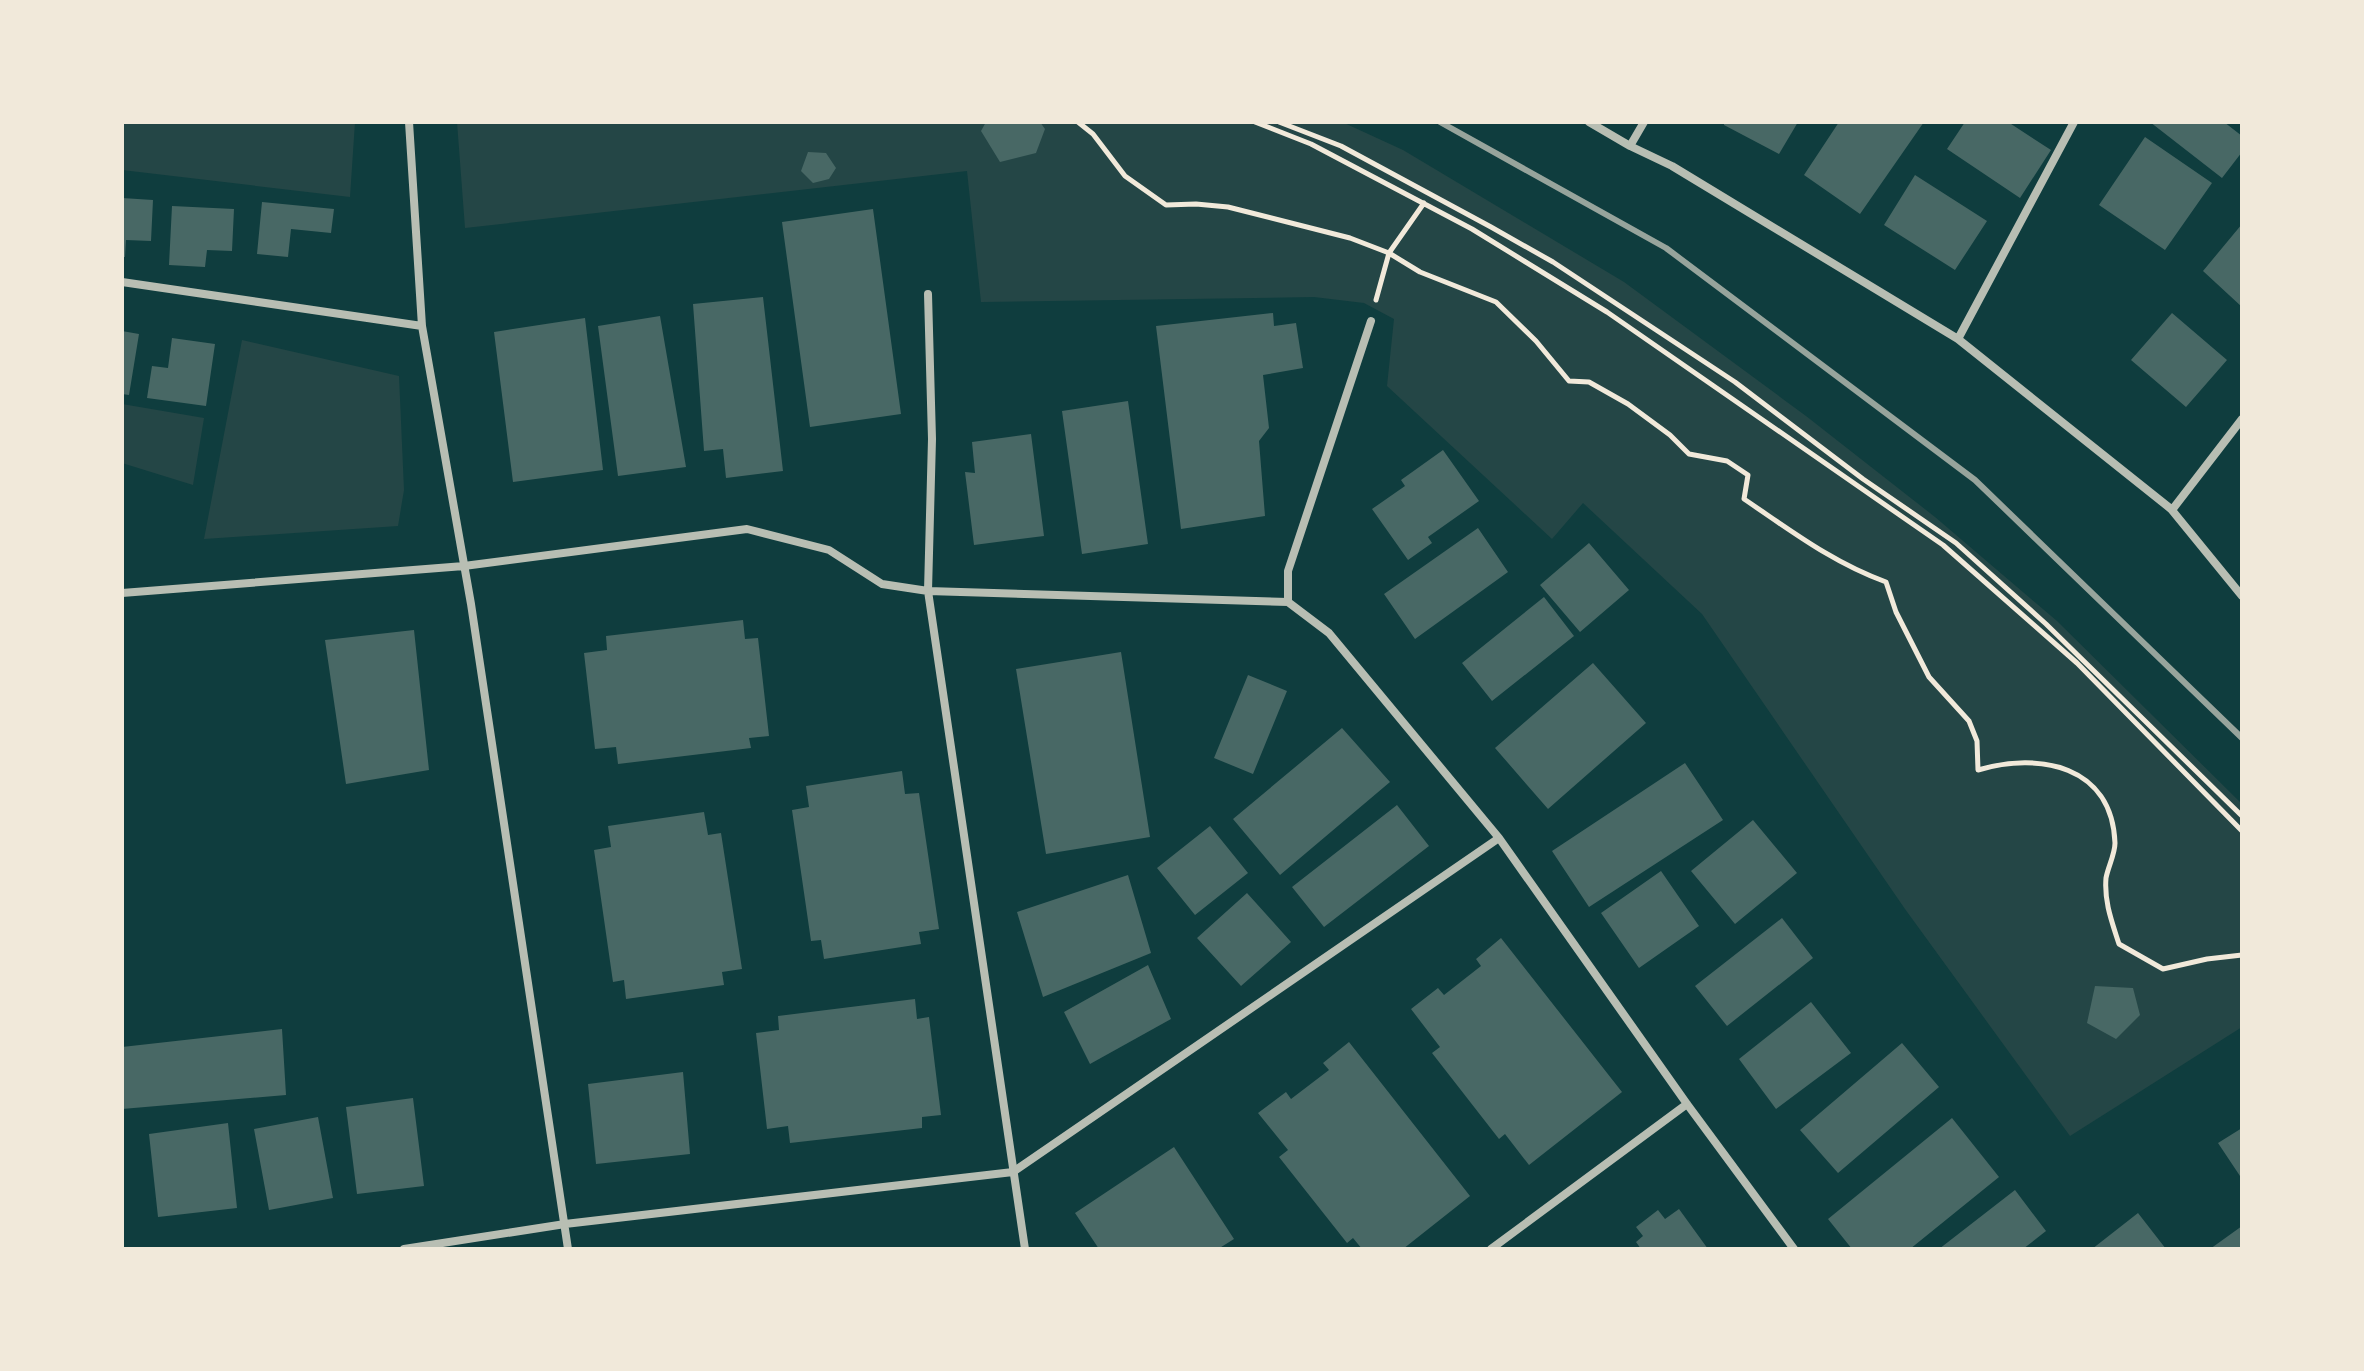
<svg xmlns="http://www.w3.org/2000/svg" width="2364" height="1371" font-family="'Sofia Sans Condensed',sans-serif">
<rect width="100%" height="100%" fill="#0f3d3e"/>
<path fill="#244646" d="M122,122H355L350,197L122,170Z
M457,122H1342L1403,150L1624,282L1806,416L1935,517L2057,621L2242,804V1027L2070,1136L1905,909L1702,614L1583,503L1552,539L1387,386L1394,319L1364,303L1314,297L981,302L967,171L465,228Z
M242,340L399,376L404,490L398,526L204,539Z
M122,404L204,418L193,485L122,463Z"/>
<path fill="#486865" d="M986,122H1040L1045,129L1036,153L1000,162L981,131Z
M1724,122H1798L1779,154L1724,125Z
M1839,122H1924L1860,214L1804,175Z
M1965,122H2008L2051,150L2020,198L1947,149Z
M2150,122H2224L2242,136V152L2222,178Z
M2145,137L2212,183L2165,250L2099,205Z
M808,152L826,153L836,168L829,179L813,183L801,171Z
M1915,175L1987,221L1955,270L1884,225Z
M122,198L153,200L151,241L126,240L125,257H122Z
M262,202L334,209L331,233L291,229L288,257L257,254Z
M172,206L234,209L232,251L207,250L205,267L169,265Z
M873,209L901,414L810,427L782,222Z
M2242,224V307L2203,271Z
M763,297L783,471L726,478L723,449L704,451L693,304Z
M1273,313L1274,326L1296,323L1303,368L1263,375L1269,428L1259,441L1265,516L1181,529L1156,326Z
M2172,313L2227,360L2186,407L2131,360Z
M660,316L686,467L618,476L598,326Z
M585,318L603,470L513,482L494,332Z
M122,331L139,334L129,395L122,394Z
M172,338L215,344L206,406L147,398L152,366L168,368Z
M1128,401L1148,544L1082,554L1062,411Z
M1031,434L1044,536L974,545L965,472L975,473L972,442Z
M1443,450L1479,501L1428,537L1432,543L1408,560L1372,509L1405,486L1401,480Z
M1478,528L1508,572L1415,639L1384,594Z
M1589,543L1629,590L1580,632L1540,585Z
M1544,597L1574,636L1492,701L1462,663Z
M743,620L745,639L758,638L769,736L749,738L751,748L618,764L616,747L595,749L584,653L607,650L606,636Z
M414,630L429,770L346,784L325,640Z
M1121,652L1150,837L1046,854L1016,669Z
M1593,663L1646,723L1548,809L1495,748Z
M1248,675L1287,691L1253,774L1214,758Z
M1342,728L1390,782L1280,875L1233,819Z
M1685,763L1723,820L1589,907L1552,851Z
M902,771L905,794L919,793L939,929L919,932L921,944L824,959L821,940L811,941L792,810L809,807L806,786Z
M1397,805L1429,846L1324,927L1292,887Z
M704,812L708,835L721,833L742,969L722,972L724,985L626,999L624,980L613,982L594,850L611,847L608,826Z
M1753,820L1797,873L1735,924L1691,871Z
M1210,826L1248,873L1195,915L1157,868Z
M1661,871L1699,926L1639,968L1601,913Z
M1128,875L1151,953L1043,997L1017,912Z
M1247,893L1291,942L1241,986L1197,938Z
M1782,918L1813,958L1727,1026L1695,986Z
M1501,938L1622,1092L1529,1165L1505,1134L1499,1139L1432,1053L1440,1047L1411,1009L1438,988L1444,995L1481,966L1476,959Z
M1148,965L1171,1019L1090,1064L1064,1012Z
M2095,986L2133,988L2140,1015L2116,1039L2087,1023Z
M915,999L917,1019L929,1017L941,1115L922,1117V1128L790,1143L788,1126L767,1129L756,1033L779,1030L778,1016Z
M1811,1002L1851,1053L1776,1109L1739,1059Z
M282,1029L286,1095L122,1109V1047Z
M1349,1042L1470,1196L1403,1249H1362L1353,1238L1347,1243L1279,1157L1288,1150L1258,1113L1286,1092L1291,1099L1329,1070L1323,1063Z
M1902,1043L1939,1087L1838,1173L1800,1130Z
M683,1072L690,1154L596,1164L588,1084Z
M413,1098L424,1186L357,1194L346,1107Z
M318,1117L333,1198L269,1210L254,1129Z
M1952,1118L1999,1177L1910,1249H1852L1828,1219Z
M228,1123L237,1208L158,1217L149,1134Z
M2242,1128V1179L2218,1143Z
M1174,1147L1234,1239L1218,1249H1099L1075,1213Z
M2015,1190L2046,1231L2023,1249H1939Z
M1679,1209L1708,1249H1641L1636,1242L1643,1236L1636,1227L1658,1210L1665,1219Z
M2138,1213L2166,1249H2092Z
M2242,1226V1249H2210Z"/>
<g fill="none" stroke-linecap="round" stroke-linejoin="round">
<path stroke="#f1e9da" stroke-width="5" d="M1078,122L1093,134L1125,176L1166,205L1196,204L1228,207L1350,238L1389,253L1420,272L1496,302L1536,341L1569,381L1589,382L1628,404L1670,435L1689,454L1727,461L1748,475L1744,499C1790,530 1833,563 1886,582L1896,612L1929,677L1969,721L1977,741L1978,770C2039,752 2112,765 2115,843C2115,854 2108,867 2106,878C2104,902 2112,922 2119,944L2163,969L2207,959L2242,955
M1255,122L1311,144L1472,229L1607,312L1943,545L2077,663L2242,831
M1279,122L1341,146L1491,227L1553,262L1735,382L1863,479L1956,543L2046,624L2242,816
M1376,300L1389,253L1424,203"/>
<path stroke="#b8beb3" stroke-width="8" d="M409,122L422,326L471,604L568,1249
M1589,122L1630,146L1672,166L1958,339L2171,509L2242,596
M1630,146L1644,122
M122,282L422,326
M928,294L932,439L928,591L1025,1249
M1371,321L1288,571V602L1329,633L1499,838L1687,1104L1794,1249
M1958,339L2074,122
M2172,510L2242,419
M122,593L464,566L747,529L829,550L882,584L928,591L1288,602
M404,1249L565,1224L1013,1172L1499,838
M1491,1249L1687,1104"/>
<path stroke="#97a49c" stroke-width="6" d="M1440,122L1666,248L1975,480L2242,738"/>
</g>
<rect width="2364" height="1371" fill="none" stroke="#f1e9da" stroke-width="248"/>
</svg>
